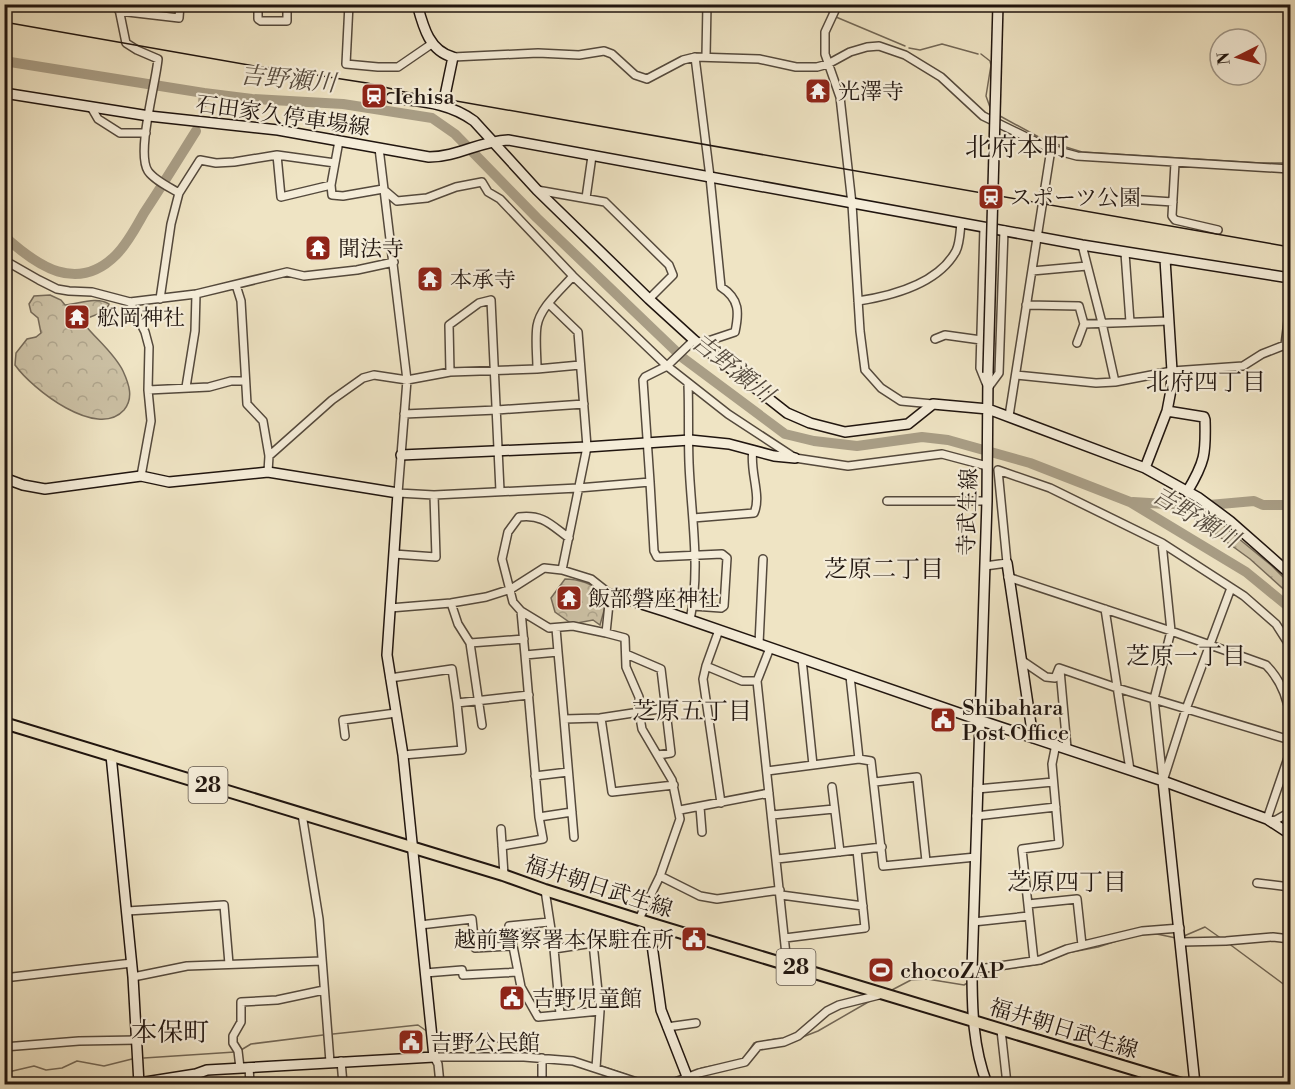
<svg xmlns="http://www.w3.org/2000/svg" width="1295" height="1089" font-family="'Libre Bodoni','Noto Serif JP',serif">
<defs>
<pattern id="grass-tufts" width="24" height="20" patternUnits="userSpaceOnUse" patternTransform="scale(1.5)"><rect width="24" height="20" fill="#ccc1a5"/><path d="M3 7l-1-3M5 7V3M7 7l1-3M15 17l-1-3M17 17v-4M19 17l1-3" fill="none" stroke="#afa58d"/></pattern>
<pattern id="forest-crowns" width="20" height="18" patternUnits="userSpaceOnUse" patternTransform="scale(1.5)"><rect width="20" height="18" fill="#ccc1a5"/><path d="M2 6a3 3 0 1 1 6 0M12 15a3 3 0 1 1 6 0" fill="none" stroke="#afa58d"/></pattern>
</defs>
<rect width="100%" height="100%" fill="#efe4c4"/>
<filter id="stains"><feTurbulence type="fractalNoise" baseFrequency=".00333" numOctaves="4"/><feColorMatrix values="0 0 0 0 .2 0 0 0 0 .09 0 0 0 0 .02 0 0 0 .5 -.17"/></filter>
<radialGradient id="worn" r=".72"><stop offset=".6" stop-color="#630" stop-opacity="0"/><stop offset="1" stop-color="#630" stop-opacity=".3"/></radialGradient>
<path fill="url(#grass-tufts)" stroke="#766b5a" stroke-width="1.5" d="M1200,508L1210,515L1272,566L1290,584V595L1250,559L1187,513Z"/>
<path fill="url(#forest-crowns)" stroke="#766b5a" stroke-width="1.5" d="M50,295L61,300L65,305C78,304 97,296 109,304L106,311L85,319V325C97,340 114,353 123,371C129,384 134,398 124,410C97,440 32,389 15,365L16,353L27,339L36,337L41,333L38,318L31,312L29,304L34,296Z
M565,579C578,579 593,584 604,592L605,607L600,625L593,620L572,624L555,612L551,598Z"/>
<g fill="none" stroke-linecap="round" stroke-linejoin="round">
<path stroke="#726756" stroke-width="1.5" d="M818,4L830,13
M836,17L905,46
M909,48L920,50L942,44L978,54
M981,54L990,61L991,65L986,96L991,110
M1000,116L1046,141L1082,152L1261,163H1290
M1152,933L1176,938
M1184,936L1205,927L1222,939
M1228,943L1290,989
M976,978L991,971L1041,964L1067,953L1098,947L1123,939
M890,991L911,980L927,979L964,985L969,982
M333,1034L418,1025L428,1032
M437,1038C463,1040 519,1040 539,1053
M800,1038L818,1031L870,1001
M241,1050L251,1044L323,1035
M144,1058L235,1052
M744,1058L754,1043L776,1039
M598,1065L628,1075
M701,1068L717,1065
M4,1073L34,1066L46,1070L62,1068L77,1061L104,1066L132,1059
M690,1073L699,1069
M648,1083L659,1084L669,1081"/>
<path stroke="#a99e86" stroke-width="10" d="M4,61L204,93
M203,103L204,93L252,99L343,104L432,118L455,134L537,218L683,358L785,434L814,441L857,446L922,437L948,440L1030,463L1130,502L1246,572L1290,608
M4,236C37,266 77,294 116,255C128,243 136,227 144,213C162,186 179,158 196,131
M1133,502L1198,506L1254,501L1263,505H1290"/>
<g stroke="#54493c" stroke-width="10">
<path id="street" d="M118,4L126,43L137,50L158,59C156,83 136,153 148,171C154,180 169,187 179,193
M258,4V19L261,21H287V4
M349,4L346,64L378,67H398L433,43
M838,4L825,32V54L840,97L852,204L860,331L865,370L881,388L901,401L933,404
M119,11L179,18L180,4
M706,56L707,4
M453,57L538,53L579,55L604,51L612,54L635,75L647,79L683,60L695,57L759,59L796,67H817L828,64L850,52L867,47L879,46L905,55L941,77L983,116L1051,149L1077,156L1290,169
M695,57L710,177L721,287C740,299 739,313 735,332L699,344
M91,107L98,119L120,133H146
M339,141L331,185L332,195L343,196L383,189L397,201L427,198L456,187L482,182L488,192L500,199L573,276L667,366L728,414L795,458L848,466L942,454L987,466
M379,148L407,380L398,493L434,495L578,488L650,482L643,380L645,377L667,366L694,340
M277,155L281,197L331,185
M1175,163L1172,216L1175,220L1218,230
M537,190L605,202L669,265L673,275L649,299
M586,198L592,156
M1128,199L1173,202
M984,227L980,368L986,383
M1082,245L1102,323L1115,382
M1125,253L1130,322
M4,260L39,280L57,289L69,291L92,292L130,302L196,294L287,272L304,276L357,270L394,262
M1032,271L1087,266
M236,285L241,301L247,404L263,421L269,456L268,472
M160,299L171,224L179,193L200,160L216,163L234,162L277,155L335,163
M858,301C891,296 938,284 956,251C960,243 960,231 961,223
M130,302L145,332L149,347L148,390L151,421L141,476
M549,304L578,332L587,447L562,570
M1026,305L1079,306L1084,324L1077,343
M1084,324L1169,321
M935,339L945,335L981,340
M537,369C537,355 535,340 537,326C540,307 561,290 573,276
M450,372L449,325L479,303L491,300L500,491
M1016,375L1096,383L1115,382L1172,371L1243,366L1262,354L1285,345L1290,305
M688,384C689,410 688,436 689,463C691,515 701,568 690,620
M186,387L195,331L196,294
M988,388L999,373L1004,230
M148,390L209,387L231,381H245
M404,414L497,410L584,404
M1009,416L1051,149
M269,456L332,400L363,378L374,375L407,380L450,372L537,369L580,365
M650,482L654,551L657,557L722,554L727,558L724,606L721,608L693,606
M887,501H987
M693,518L754,513C762,496 749,470 753,450
M1162,543L1171,631L1154,699L1163,781
M394,554L436,557L434,495
M985,566L1007,563L998,470L1050,488L1162,543L1244,596L1276,624L1290,646
M1008,577L1171,631L1266,665C1280,679 1287,696 1290,716
M451,603L458,624L470,643L482,725
M390,608L451,603L486,597L511,589L544,568L562,570L591,579L610,594L606,633L625,638L626,667L639,697V712L642,729L672,780L680,819L660,876L639,919
M1105,609L1130,770
M521,611L549,628L573,626L606,633
M556,628L558,652
M719,630L706,666L742,681H757
M470,643L524,639
M759,644L763,559
M770,648L757,681L787,964
M626,654L661,669L671,753L658,755
M525,655L521,611L513,602L502,559L508,532L519,517C543,514 551,525 569,538
M802,659L813,765
M1021,660L1046,677L1055,678L1059,668L1117,688L1290,740
M706,666L703,679L721,803
M1060,670L1067,748
M850,676L859,759
M390,678L452,669L457,703
M601,718L612,792L674,785
M564,719L574,837
M345,736L343,720L396,713
M403,755L462,750L457,703L529,695
M767,771L859,759L871,761L883,866L976,857
M535,776L568,772
M1164,778L1186,709L1231,588
M875,782L917,777L926,861
M832,787L840,852
M977,789L1053,782
M700,807L702,832
M680,810L769,793
M302,814L319,919L330,1062
M772,815L834,809
M976,816L1056,807
M539,817L572,812
M1267,819L1290,752
M1269,821L1276,820L1290,812
M501,829L504,875
M502,846L543,839L539,817L525,655L558,652L564,719L600,718L666,708
M777,859L882,847
M660,876L700,896L717,899L780,890
M1257,883L1290,887
M545,890L554,949L560,1014
M781,895L863,906
M1028,904L1077,899L1082,945
M127,911L224,905L229,964
M549,922L509,926L521,987L538,1017L600,1011
M973,922L1029,916
M420,925L472,919L475,948L511,946
M785,938L865,928L857,850
M1182,942L1226,941L1273,937L1290,939
M554,949L593,943L600,1011L596,1068
M1034,961L1022,849L1059,844L1052,764L1056,744
M972,970L1040,960L1067,949L1142,931L1180,928
M425,973L462,970L463,975L517,972
M133,977L187,966L322,961
M4,978L132,963
M667,1027L696,1023
M1001,1030L1007,1084
M4,1047L79,1041L138,1040
M542,1058V1084
M341,1061L343,1084
M249,1067L250,1084
M240,1068L238,1051L233,1043V1036L241,1022V1002L277,1000L324,990
M440,1084L438,1064L434,1057H524L573,1061L643,1084
M670,1084L699,1073L745,1062L758,1046L784,1042L798,1036L827,1011L839,1005L879,995"/>
</g>
<g stroke="#20150f" stroke-width="12">
<path id="secondary" d="M417,4C423,26 429,51 453,57L443,105
M4,93L149,116L278,130L429,157C457,157 480,141 508,140L1082,245L1290,278
M391,98C422,102 448,102 474,121L537,190L649,299L694,340L787,413L810,423L845,432L908,424L933,404L988,409L1145,468L1199,498L1230,521L1290,574
M1167,411L1204,417L1205,420C1206,454 1205,462 1187,492
M401,455L587,447L690,440L729,444L774,456L795,458
M1145,468L1167,411L1171,390L1172,371L1165,259
M4,478L23,485L45,489L141,476L169,482L268,472L398,493L387,655L403,755L434,1057L207,1070L196,1074L139,1083
M1007,563L1033,738
M610,594L667,612L979,720L1163,781L1267,819L1290,834
M111,755L133,977L139,1084
M1163,781L1195,1084
M649,923L661,1010L690,1084
M987,1084C973,1047 972,1010 972,970L987,501L988,373"/>
</g>
<g stroke="#20150f" stroke-width="14">
<path id="primary" d="M4,723L503,875L545,890L649,923L1182,1084"/>
</g>
<use href="#street" stroke="#f5edd9" stroke-width="7"/>
<use href="#secondary" stroke="#f5edd9" stroke-width="9"/>
<use href="#primary" stroke="#efe4c4" stroke-width="10"/>
<path stroke="#20150f" stroke-width="1.5" d="M4,22L272,69
M264,67L367,83L405,92L1290,247"/>
<g stroke="#20150f" stroke-width="12" stroke-linecap="butt">
<path id="secondary-bridge" d="M988,373L998,4"/>
</g>
<use href="#secondary-bridge" stroke="#f5edd9" stroke-width="9"/>
</g>
<defs>
<g id="temple-square" transform="scale(1.35)"><rect x="-9" y="-9" width="18" height="18" rx="4" fill="#8f2418" stroke="#f5edd9"/><path d="M0-6L5-2H3V0L6.5 2.5H4V6H1.5V3h-3V6H-4V2.5H-6.5L-3 0V-2H-5Z" fill="#fff"/></g>
<g id="station-square" transform="scale(1.35)"><rect x="-9" y="-9" width="18" height="18" rx="4" fill="#8f2418" stroke="#f5edd9"/><path d="M-3-6H3Q5-6 5-4V2Q5 4 3 4L4.5 6H3L1.5 4h-3L-3 6H-4.5L-3 4Q-5 4-5 2V-4Q-5-6-3-6ZM-3.5-4v3h7v-3ZM-3.5 1v1.5H-2V1ZM2 1v1.5H3.5V1Z" fill="#fff"/></g>
<g id="civic-square" transform="scale(1.35)"><rect x="-9" y="-9" width="18" height="18" rx="4" fill="#8f2418" stroke="#f5edd9"/><path d="M-.6-6.5H3V-4.5H.6V-3L4-1V1h2V6H-6V1h2V-1L-.6-3ZM-1.2 2.5V6h2.4V2.5Z" fill="#fff"/></g>
<g id="stadium-square" transform="scale(1.35)"><rect x="-9" y="-9" width="18" height="18" rx="4" fill="#8f2418" stroke="#f5edd9"/><path d="M0-5a6.5 5 0 1 0 0 10a6.5 5 0 1 0 0-10ZM-3.5-1.8h7v3.6h-7Z" fill="#fff"/></g>
</defs>
<g fill-rule="evenodd">
<use href="#temple-square" x="818" y="91"/>
<use href="#station-square" x="374" y="96"/>
<use href="#station-square" x="991" y="197"/>
<use href="#temple-square" x="318" y="248"/>
<use href="#temple-square" x="430" y="279"/>
<use href="#temple-square" x="77" y="317"/>
<use href="#temple-square" x="569" y="598"/>
<use href="#civic-square" x="943" y="720"/>
<use href="#civic-square" x="694" y="939"/>
<use href="#stadium-square" x="881" y="970"/>
<use href="#civic-square" x="512" y="998"/>
<use href="#civic-square" x="411" y="1042"/>
</g>
<g text-anchor="middle" stroke-width="4.5" stroke-linejoin="round" paint-order="stroke">
<g fill="#f5edd9" stroke="#60564c" stroke-width="1.5">
<rect x="188.5" y="767" width="39" height="36" rx="4.5"/>
<rect x="776.5" y="949" width="39" height="36" rx="4.5"/>
</g>
<g font-size="21" font-weight="bold" fill="#20150f">
<text x="208" y="792">28</text>
<text x="796" y="974">28</text>
</g>
<g font-size="22" fill="#20150f" stroke="#f5edd9" text-anchor="start">
<text x="838" y="99">光澤寺</text>
<text x="394" y="104">Iehisa</text>
<text x="1010" y="205">スポーツ公園</text>
<text x="338" y="256">聞法寺</text>
<text x="450" y="287">本承寺</text>
<text x="97" y="325">舩岡神社</text>
<text x="588" y="606">飯部磐座神社</text>
<text x="962" y="715">Shibahara<tspan x="962" dy="25">Post Office</tspan></text>
<text x="674" y="947" text-anchor="end">越前警察署本保駐在所</text>
<text x="900" y="978">chocoZAP</text>
<text x="532" y="1006">吉野児童館</text>
<text x="430" y="1050">吉野公民館</text>
</g>
<g font-size="22" fill="#20150f" stroke="#f5edd9">
<text transform="translate(283 115) rotate(8)" y="8">石田家久停車場線</text>
<text transform="translate(967 512) rotate(-88)" y="8">寺武生線</text>
<text transform="translate(599 886) rotate(18)" y="8">福井朝日武生線</text>
<text transform="translate(1064 1028) rotate(17)" y="8">福井朝日武生線</text>
</g>
<g font-size="24" font-style="italic" fill="#574c3f" stroke="#f5edd9">
<text transform="translate(288 79) rotate(5)" y="8">吉野瀬川</text>
<text transform="translate(733 368) rotate(38)" y="8">吉野瀬川</text>
<text transform="translate(1196 517) rotate(31)" y="8">吉野瀬川</text>
</g>
<g font-size="24" fill="#20150f" stroke="#f5edd9">
<text x="1206" y="390">北府四丁目</text>
<text x="884" y="577">芝原二丁目</text>
<text x="1186" y="664">芝原一丁目</text>
<text x="692" y="719">芝原五丁目</text>
<text x="1067" y="890">芝原四丁目</text>
</g>
<g font-size="26" fill="#20150f" stroke="#f5edd9">
<text x="1017" y="156">北府本町</text>
<text x="170" y="1041">本保町</text>
</g>
</g>
<rect width="1295" height="1089" fill="none" stroke="#efe4c4" stroke-width="24"/>
<rect x="6" y="6" width="1283" height="1077" fill="none" stroke="#20150f" stroke-width="3"/>
<rect x="12" y="12" width="1271" height="1065" fill="none" stroke="#20150f" stroke-width="1.5"/>
<g transform="translate(1238 57) rotate(264)"><circle r="28" fill="#f5edd9" stroke="#a09788" stroke-width="1.5"/>
<path d="M0-4.5L10 22L0 15L-10 22Z" fill="#8f2418"/>
<text y="-9" font-size="16" font-weight="bold" text-anchor="middle" fill="#20150f">N</text>
</g>
<rect width="100%" height="100%" filter="url(#stains)"/>
<rect width="100%" height="100%" fill="url(#worn)"/>
</svg>
